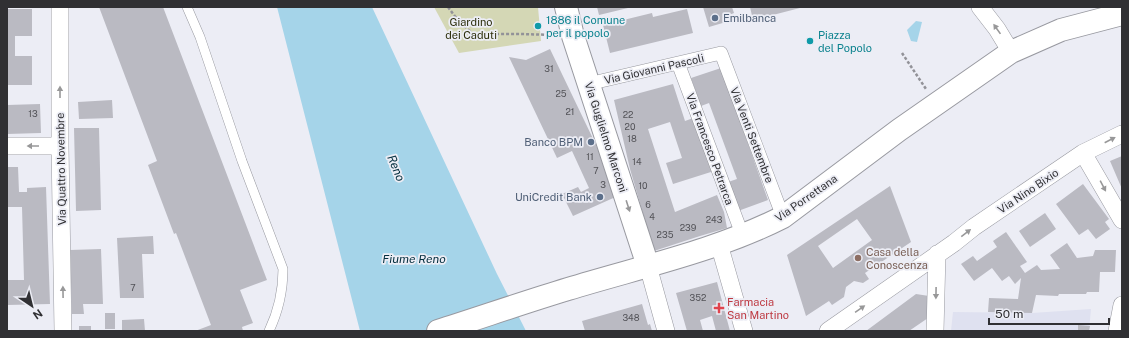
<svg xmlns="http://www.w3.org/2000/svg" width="1129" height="338" font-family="'Public Sans',sans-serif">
<rect width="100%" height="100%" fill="#ecedf5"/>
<path fill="#dfe1f0" d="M1091,309L1089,331H951L953,312L1032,313Z"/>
<path fill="#d4d7b5" d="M434,7H538L541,41L459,53Z"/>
<path fill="#a5d4e9" d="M277,7H372L497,274L526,331H360Z
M916,21L922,22L917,42L911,41L907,30Z"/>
<path fill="#babac2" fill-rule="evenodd" d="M99,7H163L267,280L240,290L253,323L242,327L243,331H195L211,325L176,233L174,234L148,165L157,161Z
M597,7H628V8L599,15Z
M703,7H732L734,13L724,17L726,22L709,27Z
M750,7H800V8L753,20Z
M7,9H32V36H15V56H32V85H7Z
M687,9L693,33L610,53L603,25L652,13L653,17Z
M550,49L620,195L573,216L562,194L578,187L581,192L589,188L572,151L557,158L509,57L526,60Z
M721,68L768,200L738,211L728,182L737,179L709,103L701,106L691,78Z
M673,84L685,121L696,117L714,171L673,184L666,163L682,158L670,122L648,129L675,212L717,195L724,212L727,228L700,236L654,251L630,169L614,100Z
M112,100L113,118L79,119L78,102Z
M40,104L41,133L7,134V105Z
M74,128H99L101,210L76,211Z
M1122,156V189L1110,161Z
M7,167H18L19,192H27V188L46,187L50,304L7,305V280H24L22,207H8Z
M1083,184L1109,219L1105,222L1110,229L1096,239L1088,229L1079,235L1056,204Z
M890,186L911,242L865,273L869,279L863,283L854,281L846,287L844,297L832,305L829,301L806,316L787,255ZM857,219L872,240L833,268L818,246Z
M1045,213L1056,229L1030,247L1019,231Z
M1006,232L1027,262L1020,266L1025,273L1037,265L1041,270L1060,269L1050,255L1067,243L1077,258L1093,256L1095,250H1116L1115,272H1100L1099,292H1087L1086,294H1059L1058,296L1036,295L1032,313L988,312L989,298L1018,299L1021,278L1015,284L1009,276L1002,281L992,268L974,281L961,264L973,256L977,261L997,247L993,241Z
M153,236L154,254H142L144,298H120L117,238Z
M101,249L103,304H83L84,314H72L70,250Z
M717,282L730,331H716L712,316L700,320L703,331H687L676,293Z
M916,294L929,296L928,318L909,331H866Z
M642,304L648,325L650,324L652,331H585L582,321Z
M105,313H115V329H105Z
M144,319L145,331H122V320Z
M1078,325L1090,326L1089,331H1078Z
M79,326H91V331H79Z"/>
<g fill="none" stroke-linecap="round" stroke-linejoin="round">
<g stroke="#9899a0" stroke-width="10">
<path id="service" d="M187,7L200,37L242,161L283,269C283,290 278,312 269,331"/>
</g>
<g stroke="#9899a0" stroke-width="14">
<path id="pedestrian" d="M678,63L742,234
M588,84L721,53L783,217"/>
</g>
<g stroke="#9899a0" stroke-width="18">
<path id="minor" d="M60,7V146L63,331
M980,7L997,29L1011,52
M7,146H60
M1083,153L1122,220
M719,244L744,331
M648,266L666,331
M828,331L954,243L974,227L1083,153L1122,134
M935,331L937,254
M1117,331L1122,305"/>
</g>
<g stroke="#9899a0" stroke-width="24">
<path id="secondary" d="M566,7L573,36L648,266"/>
</g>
<g stroke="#9899a0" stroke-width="24">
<path id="primary" d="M438,331C482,317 525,302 568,289C640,267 716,251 783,217L899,130L1011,52L1061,30L1122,14"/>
</g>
<path stroke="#929298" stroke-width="2.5" stroke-dasharray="3 2" stroke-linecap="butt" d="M448,7L457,19L473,34H521L554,35
M902,53L926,89"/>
<use href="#service" stroke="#fff" stroke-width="9"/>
<use href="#pedestrian" stroke="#fff" stroke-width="13"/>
<use href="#minor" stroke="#fff" stroke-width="17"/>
<use href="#secondary" stroke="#fff" stroke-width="22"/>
<use href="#primary" stroke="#fff" stroke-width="22"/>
</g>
<defs><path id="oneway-solid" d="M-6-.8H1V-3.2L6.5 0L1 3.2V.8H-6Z"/></defs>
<g fill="#989899">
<use href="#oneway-solid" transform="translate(997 29) rotate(-125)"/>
<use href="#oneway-solid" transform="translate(60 92) rotate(-90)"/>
<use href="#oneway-solid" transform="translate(1110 140) rotate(-27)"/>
<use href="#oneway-solid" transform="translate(33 146) rotate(180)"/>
<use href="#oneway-solid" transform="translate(1103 186) rotate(62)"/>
<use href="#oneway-solid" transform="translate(628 206) rotate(72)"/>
<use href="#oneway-solid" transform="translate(966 233) rotate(-38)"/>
<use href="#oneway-solid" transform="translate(63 292) rotate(-91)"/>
<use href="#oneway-solid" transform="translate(936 293) rotate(91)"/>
<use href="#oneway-solid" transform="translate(860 309) rotate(-35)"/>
</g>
<g fill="#5c6f8a" stroke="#ecedf5" stroke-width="1.5">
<circle cx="715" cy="18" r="4"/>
<circle cx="591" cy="142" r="4"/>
<circle cx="600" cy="197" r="4"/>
</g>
<g fill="#0f9aa8" stroke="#ecedf5" stroke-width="1.5">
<circle cx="538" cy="26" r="4"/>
<circle cx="810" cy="41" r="4"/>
</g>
<circle fill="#8d6e63" stroke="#ecedf5" stroke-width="1.5" cx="858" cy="258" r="4"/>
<path fill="#e0444e" stroke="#ecedf5" stroke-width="1.5" d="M717 302h4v4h4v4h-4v4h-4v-4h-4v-4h4z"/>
<g text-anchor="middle" stroke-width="3.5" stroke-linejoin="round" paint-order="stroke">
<g font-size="9" fill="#525257">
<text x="549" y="72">31</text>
<text x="561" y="97">25</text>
<text x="570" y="115">21</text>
<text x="33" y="117">13</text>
<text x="628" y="118">22</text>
<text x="630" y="130">20</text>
<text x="632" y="142">18</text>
<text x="590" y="160">11</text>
<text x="637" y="165">14</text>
<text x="596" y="174">7</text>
<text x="603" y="188">3</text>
<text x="643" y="189">10</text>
<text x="648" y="208">6</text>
<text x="652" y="220">4</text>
<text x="714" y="223">243</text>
<text x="688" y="231">239</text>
<text x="665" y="238">235</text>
<text x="133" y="291">7</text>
<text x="698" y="301">352</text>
<text x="631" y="321">348</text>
</g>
<g font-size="11" fill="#4e5e75" stroke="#ecedf5" text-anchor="end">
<text x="723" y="22" text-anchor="start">Emilbanca</text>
<text x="583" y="146">Banco BPM</text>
<text x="592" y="201">UniCredit Bank</text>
</g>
<g font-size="11" fill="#0d838f" stroke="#ecedf5" text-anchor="start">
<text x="546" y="24">1886 il Comune<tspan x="546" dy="13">per il popolo</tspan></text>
<text x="818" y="39">Piazza<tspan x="818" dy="13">del Popolo</tspan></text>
</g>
<g font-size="11" fill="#2c2e0b" stroke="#ecedf5">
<text x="471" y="26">Giardino<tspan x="471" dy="13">dei Caduti</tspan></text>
</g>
<g font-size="11" fill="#303033" stroke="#ecedf5">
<text transform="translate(654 69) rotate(-13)" y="4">Via Giovanni Pascoli</text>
<text transform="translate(752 135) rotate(69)" y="4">Via Venti Settembre</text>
<text transform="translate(606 137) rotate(72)" y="4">Via Guglielmo Marconi</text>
<text transform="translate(710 149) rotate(70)" y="4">Via Francesco Petrarca</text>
<text transform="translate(61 169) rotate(-91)" y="4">Via Quattro Novembre</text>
<text transform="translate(1028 191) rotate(-34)" y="4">Via Nino Bixio</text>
<text transform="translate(806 198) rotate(-35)" y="4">Via Porrettana</text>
</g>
<g font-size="11" fill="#785e54" stroke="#ecedf5" text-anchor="start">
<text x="866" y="256">Casa della<tspan x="866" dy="13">Conoscenza</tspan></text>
</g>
<g font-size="11" fill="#be3a42" stroke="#ecedf5" text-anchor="start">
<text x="727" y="306">Farmacia<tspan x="727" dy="13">San Martino</tspan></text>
</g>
<g font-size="12" font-style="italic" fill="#042f3f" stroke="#ecedf5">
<text transform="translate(396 168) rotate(67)" y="4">Reno</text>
<text x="414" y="263">Fiume Reno</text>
</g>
</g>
<rect width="1129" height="338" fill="none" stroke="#303033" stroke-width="16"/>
<g transform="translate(32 306) rotate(145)" stroke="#ecedf5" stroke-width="3" paint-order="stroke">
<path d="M0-3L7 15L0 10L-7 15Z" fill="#303033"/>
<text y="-6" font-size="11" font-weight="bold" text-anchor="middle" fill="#303033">N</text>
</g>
<path d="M989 318v6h120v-6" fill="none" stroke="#303033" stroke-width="2"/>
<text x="995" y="318" font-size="12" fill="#303033" stroke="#ecedf5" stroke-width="3" paint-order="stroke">50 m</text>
</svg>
